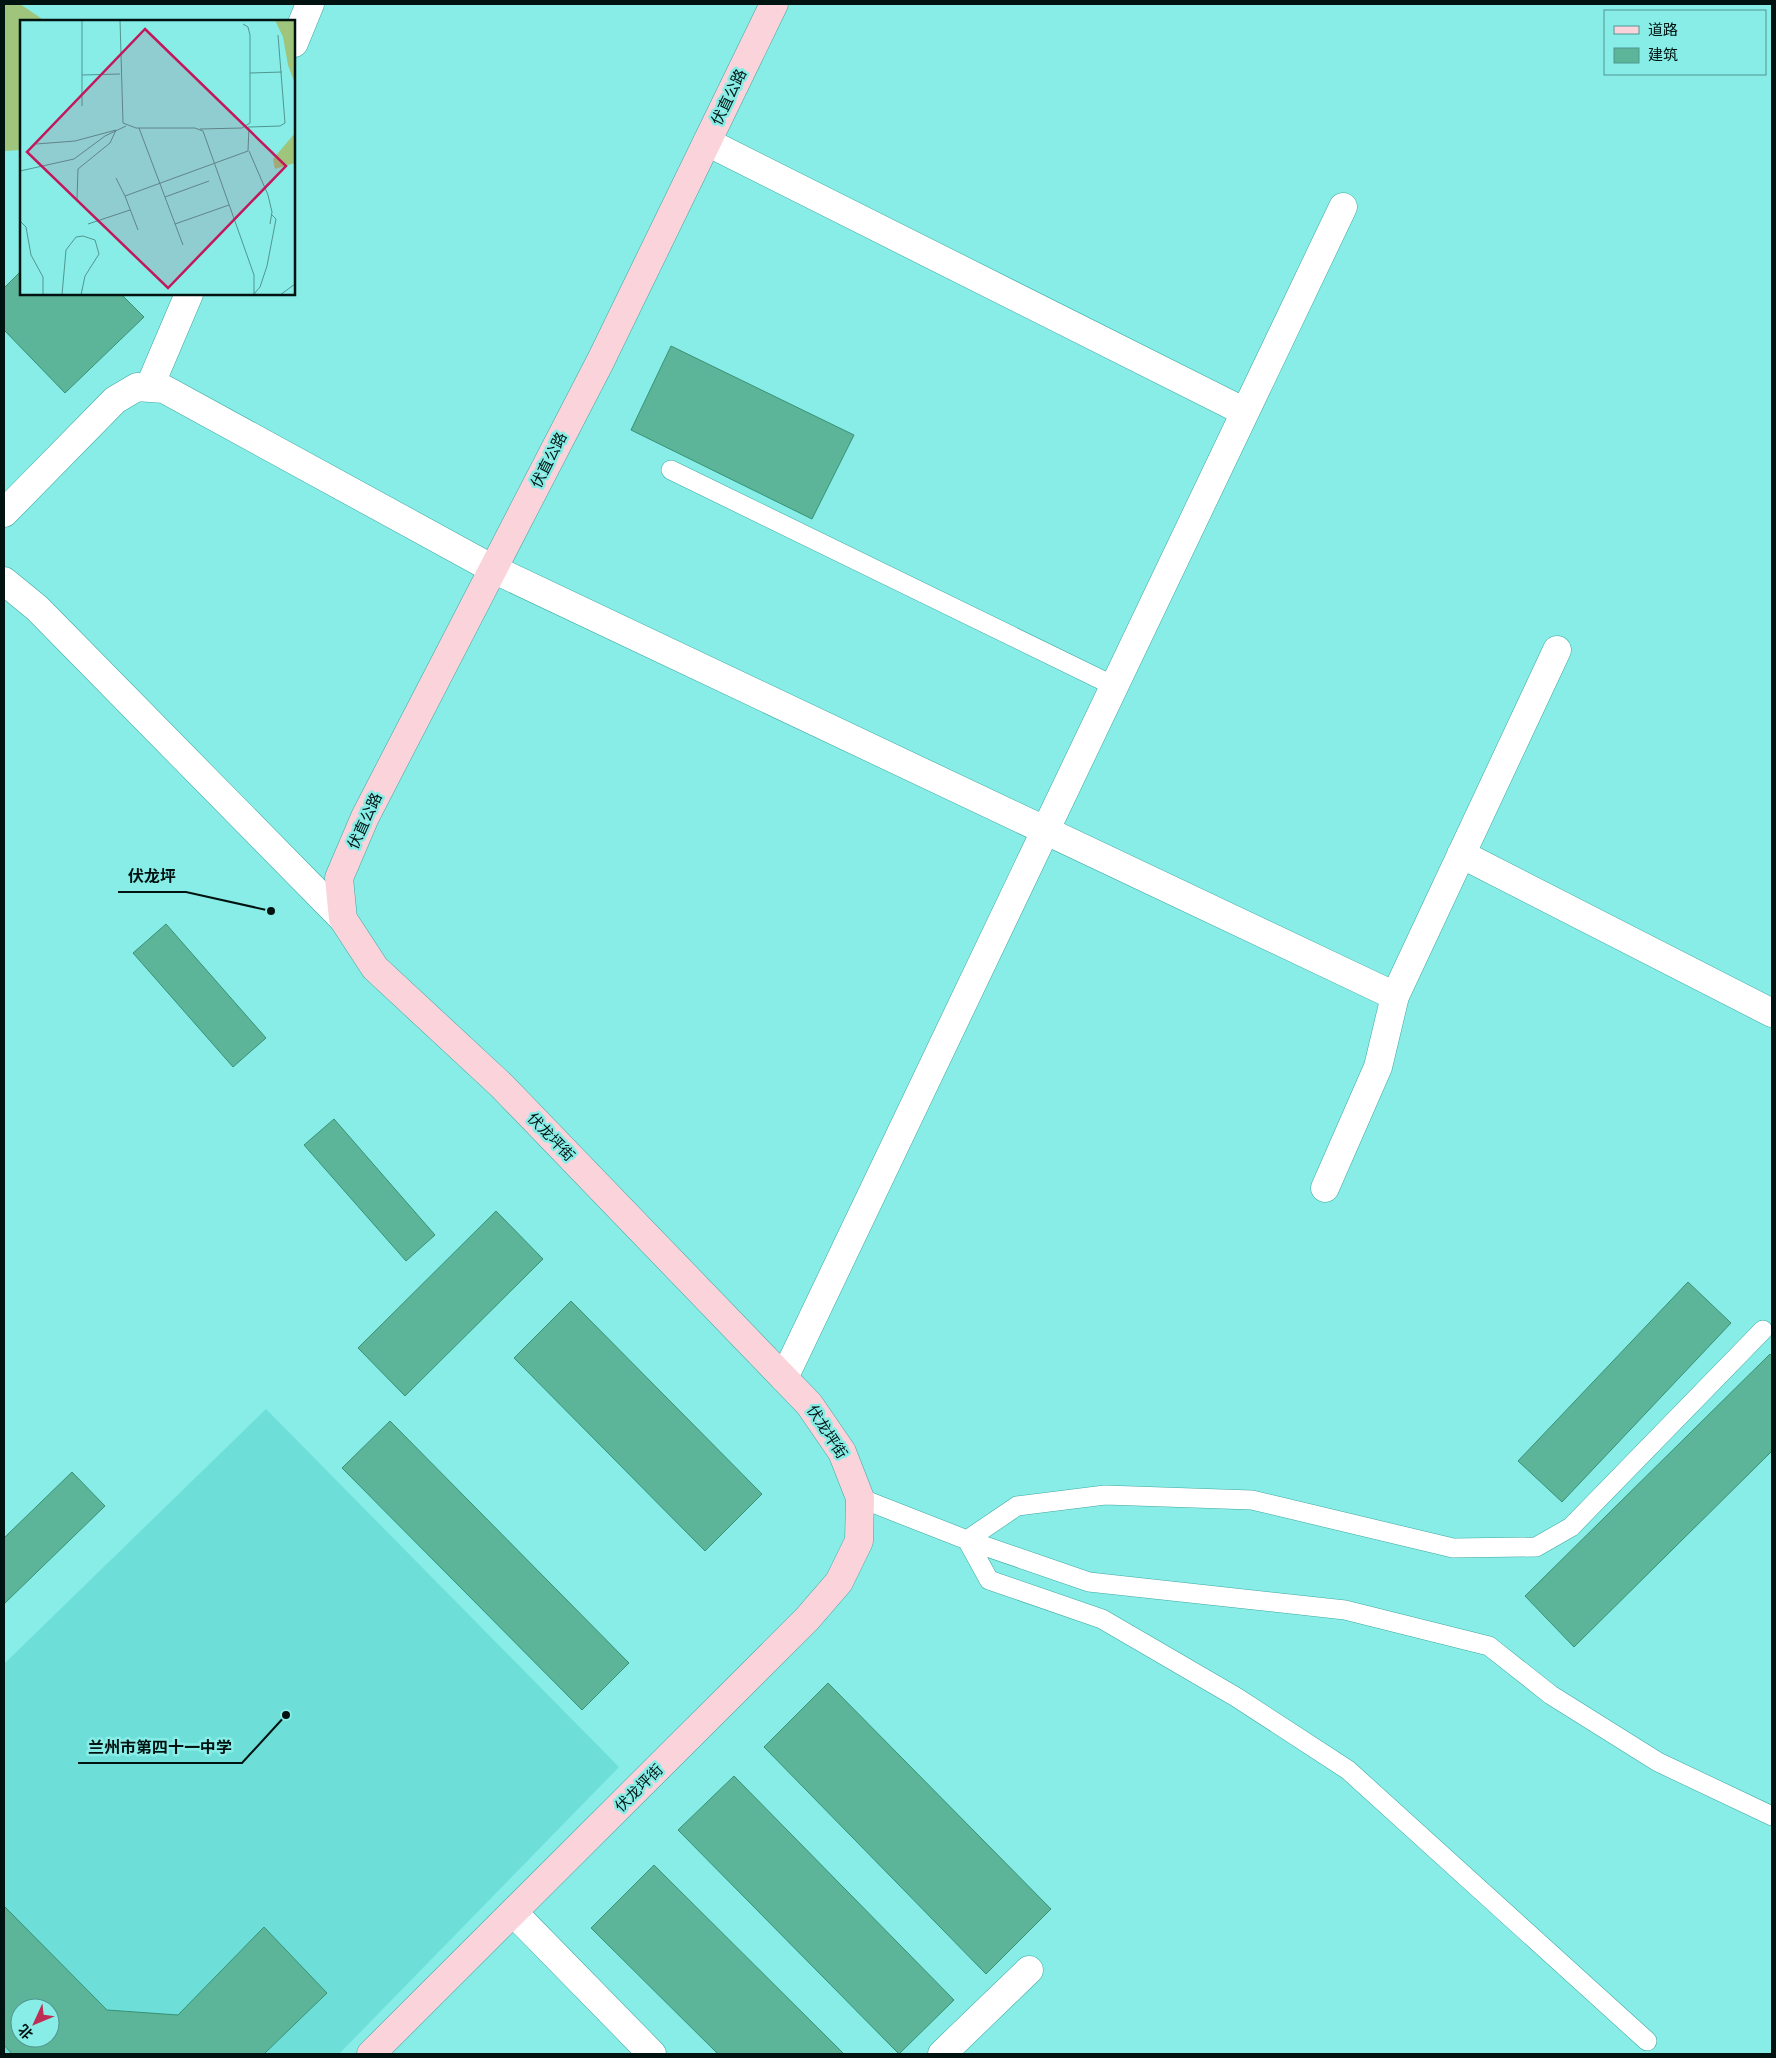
<svg xmlns="http://www.w3.org/2000/svg" width="1776" height="2058" font-family="'PT Sans','Noto Sans SC',sans-serif">
<rect width="100%" height="100%" fill="#87ede6"/>
<path fill="#6ddfd8" fill-rule="evenodd" d="M266,1409L619,1767L339,2054H4V1664ZM20,2008H50V2038H20Z"/>
<path fill="#9fc47b" d="M4,4H20L45,21H21V150L4,151Z"/>
<path fill="#5cb598" stroke="#379277" fill-rule="evenodd" d="M21,271V294H121L144,317L65,393L4,330V288Z
M671,346L854,435L812,519L631,430Z
M166,924L266,1038L233,1067L133,953Z
M334,1119L435,1235L406,1261L304,1145Z
M496,1211L543,1259L405,1396L358,1348Z
M1688,1282L1731,1323L1562,1502L1518,1461Z
M571,1301L762,1494L705,1551L514,1358Z
M1770,1354L1772,1357V1451L1574,1647L1525,1596Z
M390,1421L629,1663L582,1710L342,1468Z
M72,1472L105,1506L4,1604V1538Z
M828,1683L1051,1909L986,1974L764,1747Z
M734,1776L954,2000L899,2054L678,1830Z
M654,1865L844,2054H718L591,1928Z
M4,1906L107,2010L178,2015L264,1927L327,1993L264,2054H12L4,2045ZM20,2008H50V2038H20Z"/>
<g fill="none" stroke-linecap="round" stroke-linejoin="round">
<g stroke="#3ea8a2" stroke-width="20">
<path id="service" d="M671,470L1114,686
M860,1498L967,1540L1089,1582L1345,1610L1489,1646L1551,1695L1658,1762L1772,1816
M1647,2041L1348,1770L1236,1697L1102,1619L989,1580L967,1540L1017,1506L1105,1495L1252,1500L1453,1548L1536,1547L1571,1527L1763,1330"/>
</g>
<g stroke="#3ea8a2" stroke-width="29">
<path id="minor" d="M294,43L310,4
M707,142L1245,412
M149,388L189,294
M4,513L115,400L137,387L164,389L493,569L1395,996L1557,650
M4,581L37,608L343,919
M1461,854L1772,1013
M1325,1188L1378,1067L1395,996
M784,1378L1343,207
M514,1913L652,2054
M942,2054L1029,1970"/>
</g>
<g stroke="#3ea8a2" stroke-width="29">
<path id="secondary" d="M371,2054L807,1619L839,1582L859,1541L860,1498L842,1452L809,1404L502,1086L375,968L343,919L339,878L365,817L601,360L774,4"/>
</g>
<use href="#service" stroke="#fff" stroke-width="19"/>
<use href="#minor" stroke="#fff" stroke-width="28"/>
<use href="#secondary" stroke="#fbd3db" stroke-width="28"/>
</g>
<g text-anchor="middle" stroke-width="5" stroke-linejoin="round" paint-order="stroke">
<g font-size="15" fill="#001311" stroke="#87ede6">
<text transform="translate(729 97) rotate(-64)" y="5">伏直公路</text>
<text transform="translate(549 460) rotate(-63)" y="5">伏直公路</text>
<text transform="translate(365 821) rotate(-65)" y="5">伏直公路</text>
<text transform="translate(551 1137) rotate(46)" y="5">伏龙坪街</text>
<text transform="translate(827 1432) rotate(57)" y="5">伏龙坪街</text>
<text transform="translate(639 1788) rotate(-45)" y="5">伏龙坪街</text>
</g>
</g>
<g transform="translate(20 20)">
<rect width="275" height="275" fill="#87ede6"/>
<path d="M255,0H275V64L268,45L263,17ZM275,113V143L255,149L253,139Z" fill="#9fc47b"/>
<path fill="none" stroke="#519691" stroke-width="1" d="M62,0V86M100,0L103,103L116,108H175L183,111L234,255V275M230,53L262,52M62,55L100,54M230,107L260,106L265,103L258,15M119,108L163,225M180,109L222,108L230,103V15L228,7L223,4M16,124L55,121L96,110L90,123L58,149L57,179M229,131L248,175L252,192L250,204M0,151L54,139L85,116L106,106M96,158L105,176M145,177L189,161M0,201L6,207L11,235L23,257V275M68,204L110,190M155,204L209,185M118,210L105,176L228,131L229,106M234,274L240,267L247,246L256,199L251,194M42,275L46,230L56,217L63,216L75,220L79,234L65,256L61,275M260,275L275,264"/>
<path fill="#c2185b" fill-opacity="0.15" stroke="#c2185b" stroke-width="2.5" d="M125,9L266,146L148,268L7,132Z"/>
<rect width="275" height="275" fill="none" stroke="#001311" stroke-width="2.5"/>
</g>
<path fill="none" stroke="#001311" stroke-width="2" d="M271 911L186 892H118M286 1715L242 1763H78"/>
<g fill="#001311" stroke="#87ede6" stroke-width="2">
<circle cx="271" cy="911" r="5"/>
<circle cx="286" cy="1715" r="5"/>
</g>
<g font-size="16" text-anchor="middle" font-weight="bold" fill="#001311" stroke="#87ede6" stroke-width="5" stroke-linejoin="round" paint-order="stroke">
<text x="152" y="882">伏龙坪</text>
<text x="160" y="1753">兰州市第四十一中学</text>
</g>
<rect width="1776" height="2058" fill="none" stroke="#001311" stroke-width="10"/>
<rect x="1604" y="10" width="162" height="65" fill="#87ede6" stroke="#519691"/>
<rect x="1614" y="26" width="25" height="8" fill="#fbd3db" stroke="#519691"/>
<text x="1648" y="35" font-size="15" fill="#001311">道路</text>
<rect x="1614" y="48" width="25" height="15" fill="#5cb598" stroke="#519691"/>
<text x="1648" y="60" font-size="15" fill="#001311">建筑</text>
<g transform="translate(35 2023) rotate(226)"><circle r="24" fill="#87ede6" stroke="#519691"/>
<path d="M0-4L9 19L0 12L-9 19Z" fill="#bd2d54"/>
<text y="-8" font-size="14" font-weight="bold" text-anchor="middle" fill="#001311">北</text>
</g>
</svg>
